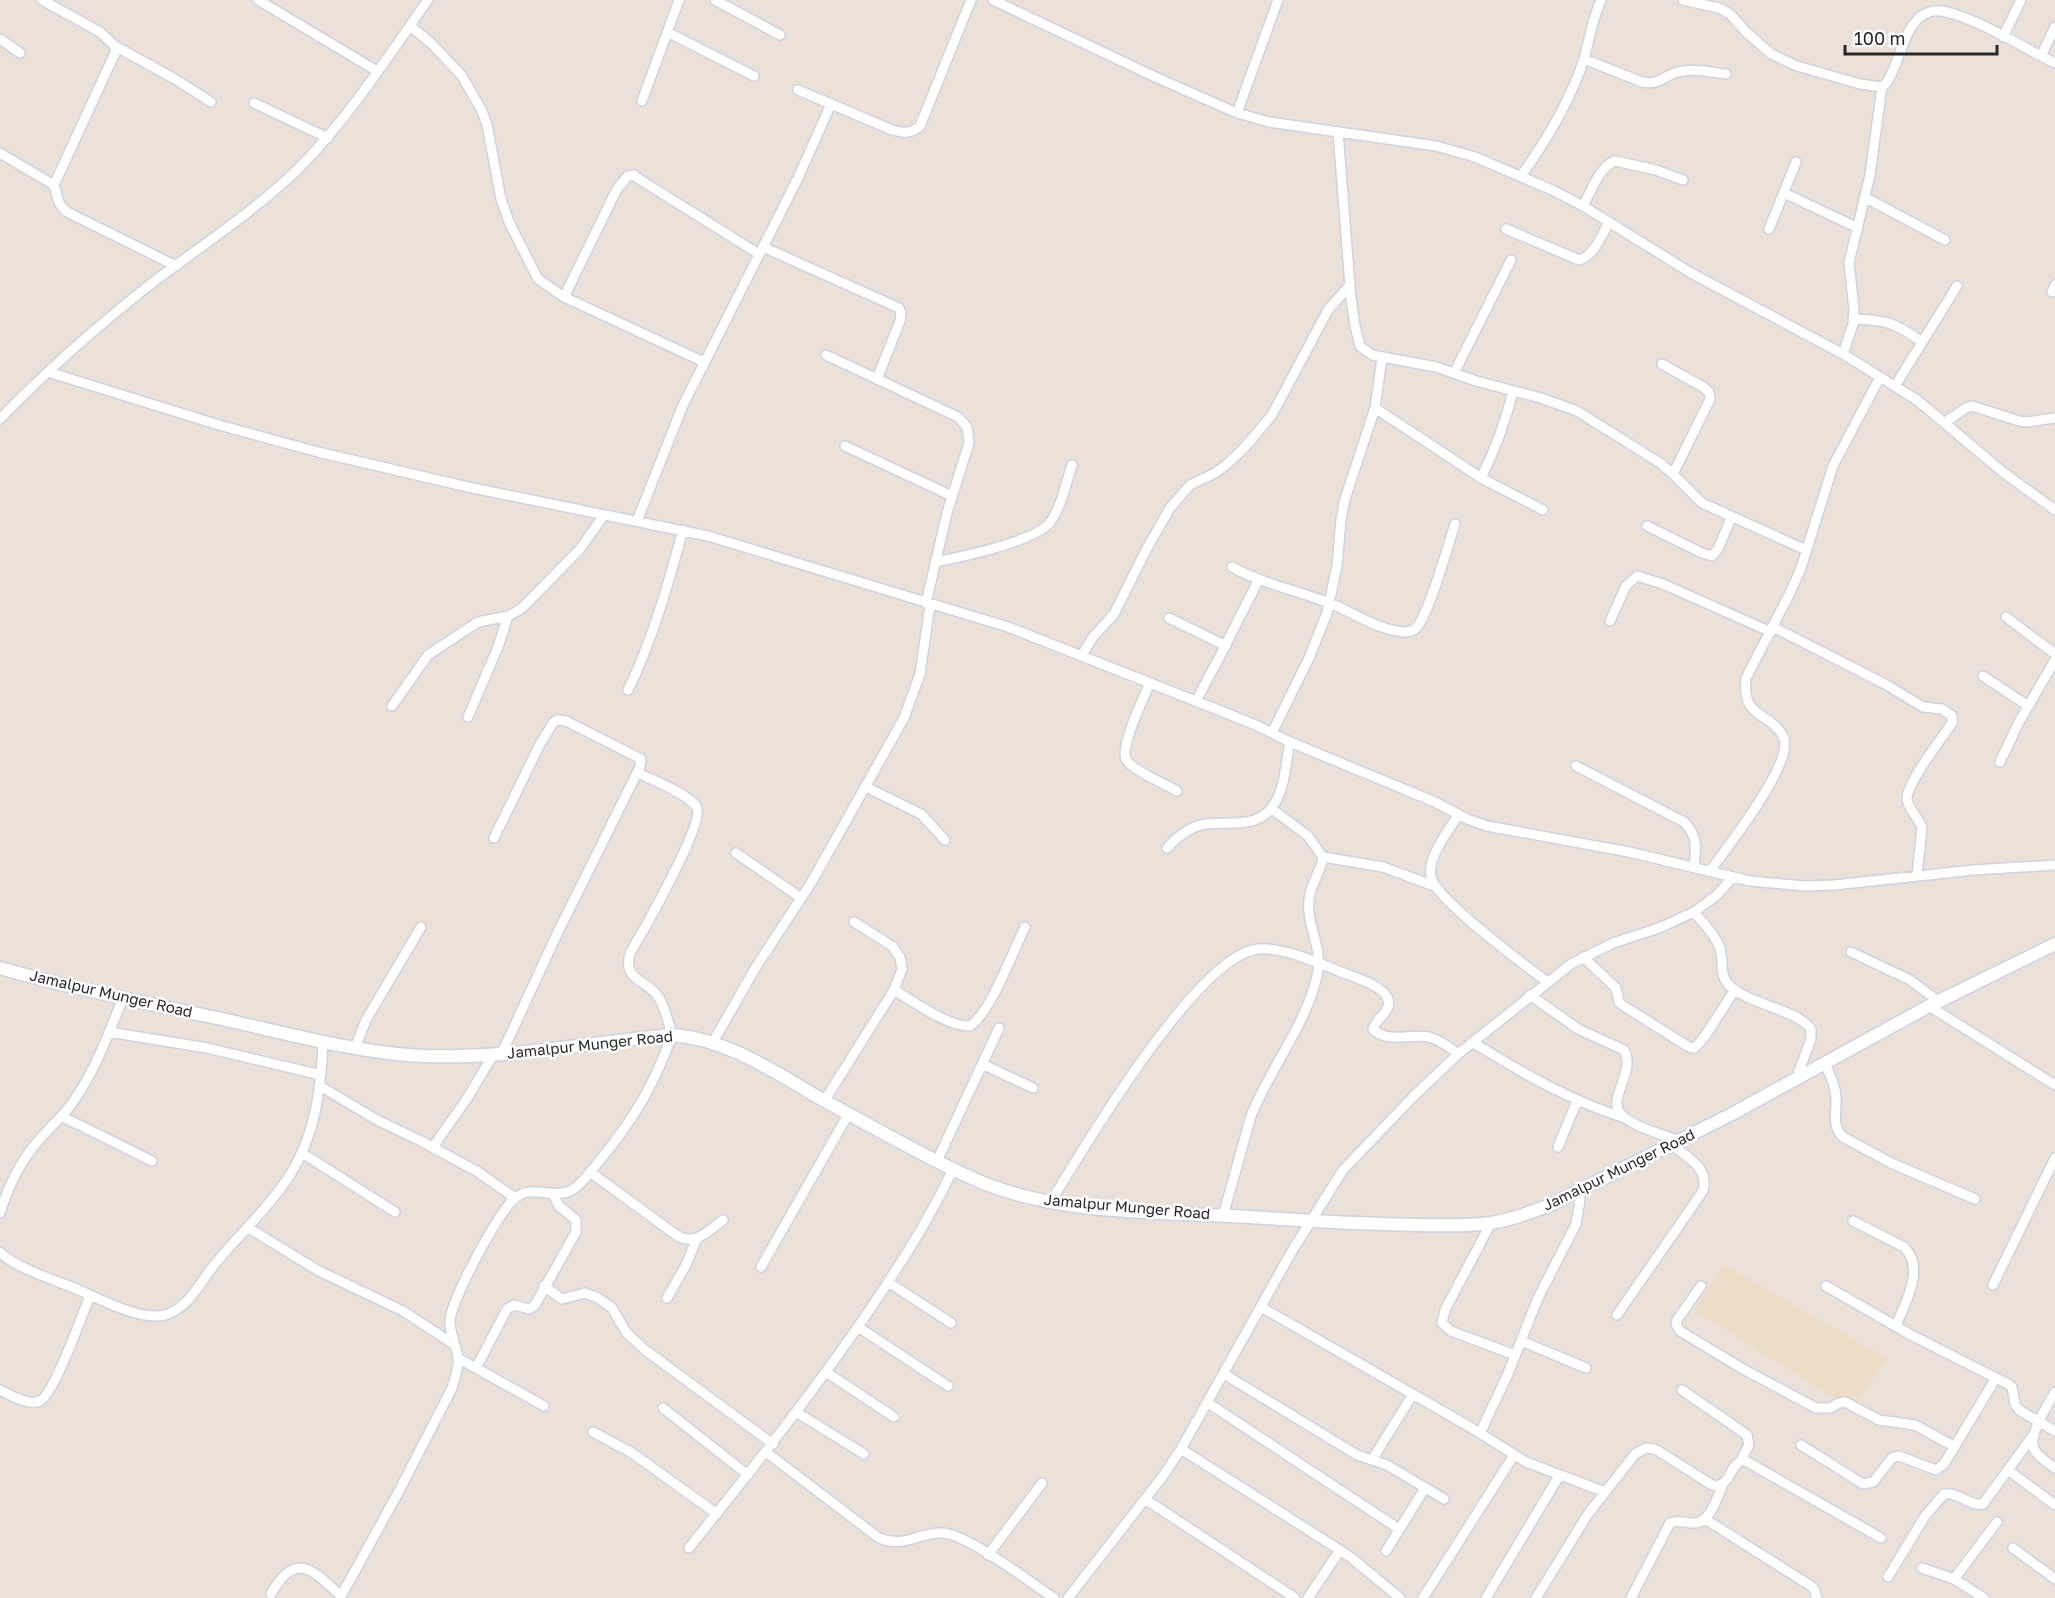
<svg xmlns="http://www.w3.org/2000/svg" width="2055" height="1598" font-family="'Golos Text',sans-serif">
<rect width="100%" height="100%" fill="#ebe1d8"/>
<path fill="#eeddc6" d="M1723,1264L1888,1359L1852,1409L1695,1311Z"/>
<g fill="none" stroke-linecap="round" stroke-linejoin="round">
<g stroke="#ced3e2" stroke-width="12">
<path id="street" d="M42,0L100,32L115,46V53L54,185
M258,0L377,71
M715,0L780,35
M993,0L1153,76L1237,113L1269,122L1436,146L1475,157L1552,190L1583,206L1691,273L1843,354L1917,400L2004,473L2055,510
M1683,0L1719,8L1730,14L1746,32L1771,54L1797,66L1860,84L1882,87L1887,82C1900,62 1902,33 1920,17C1926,12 1935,10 1942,11C1975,17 2024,48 2055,63
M410,26L431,43L462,76L482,111L487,125L501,199L509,222L538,279L564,297L704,362
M667,32L754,76
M2003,37L2021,0
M0,39L20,53
M115,46L175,79L211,102
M2041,56L2055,27
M1584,59L1642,82C1661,85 1662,76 1678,72C1693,68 1711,72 1726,74
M798,90L892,130C904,133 910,134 920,126L971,0
M642,101L679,0
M254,103L328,138
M1237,113L1278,0
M1338,132L1351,299L1355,326L1360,346L1372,355L1436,367L1476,381L1541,398L1577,411L1660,463L1673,474L1702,503L1806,550
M0,153L54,185C58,196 57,205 67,212L176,266
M1521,176C1546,141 1569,103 1583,62C1589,42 1592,20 1601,0
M1784,193L1858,228
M1866,198L1945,240
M1583,206C1591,192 1599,167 1615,161L1656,170L1683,180
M1506,229L1579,260C1594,256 1602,235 1609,222
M1769,229L1796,162
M763,247L899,308L901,313L900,321L877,379
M2052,292L2055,285
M564,297L617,189L628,176L634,175L639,179L759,254
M1853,319C1886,320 1894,322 1922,342
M1843,354L1853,324L1854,309L1849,263L1870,175L1882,87
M826,355L958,417L967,427L969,443L947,513L926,603
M1662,364L1703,387L1709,392L1710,399L1673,474
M48,372L219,425L318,452L468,487L708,536L1008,627L1221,711L1258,726L1290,742L1435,802L1467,819L1487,826L1629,852L1750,881L1804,886L1834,885L1974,870L2055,865
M1454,373L1511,260
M1895,386L1957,286
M1375,408L1481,478L1543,510
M0,419C47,370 99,325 152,283C202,245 257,210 302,165C349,117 389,55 428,0
M1945,422L1966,408L1972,406L2019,421L2027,422L2055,418
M845,446L952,496
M1481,478C1496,448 1505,424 1513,391
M637,521L683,405L798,178L831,104
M1647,526L1702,553L1712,556L1718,549L1731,518
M935,562C960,557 1038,541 1051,521C1062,505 1066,483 1072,465
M1232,567C1261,583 1295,590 1327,602C1352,611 1376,630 1404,632C1408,632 1413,631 1416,628C1429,615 1448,545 1455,524
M2006,617L2055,654
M1169,618L1226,646
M1610,621L1626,586L1637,576L1663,584L1771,632
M1773,627L1885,684L1923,707L1942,709L1952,716V723C1942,738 1906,784 1907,799C1908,809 1919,818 1922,828L1917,875
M1082,655L1093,637L1114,614L1146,550L1170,508L1190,485L1215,473L1227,464L1245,447L1272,415L1328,310L1350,285
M1983,676L2028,706
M1150,683C1144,697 1120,746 1126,759C1131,770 1165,784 1177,791
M628,690C653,639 668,584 683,530
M1196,701L1219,658L1259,579
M392,706L428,655L478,622L508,616L521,609L580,549L604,515
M468,717L498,647L508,616
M1272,733L1309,658L1327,613L1337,566L1341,519L1345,499L1375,408L1382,358
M2000,762L2019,722L2055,660
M1576,766L1684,822C1698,835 1696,849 1694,867
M866,787L921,814L945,840
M1458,815C1448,832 1427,857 1431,877C1435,899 1525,965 1547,982
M494,838L540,744L553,723L557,720L566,721L641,759L640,767L557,934L501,1055
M1167,848C1177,837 1190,826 1206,824C1231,821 1261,830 1276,801C1285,785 1286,761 1290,742
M736,853L801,898
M1323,857L1383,867L1434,886
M1710,871C1726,849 1797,760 1783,736C1770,712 1741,719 1746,678L1790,593L1801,568L1833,466L1880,377
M1694,912C1702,922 1714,933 1719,946C1725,959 1718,974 1729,985C1749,1005 1796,1009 1811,1029V1039L1796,1079
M1851,952L1910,980L1938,1001
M1583,957L1616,988L1619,1002L1622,1005L1689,1047L1694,1048C1703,1043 1726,1002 1735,990
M894,990C913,1001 948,1027 970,1026C991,1012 1013,951 1025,927
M1530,995L1578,1029L1624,1050C1636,1071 1608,1098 1620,1113C1630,1126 1664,1135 1679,1141
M1929,1006L2055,1085
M109,1032L207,1048L321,1075
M713,1042L756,967L811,883L904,718L920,674L930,605
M1472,1042C1521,1072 1570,1101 1625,1118
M355,1048L366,1020L421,927
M982,1064L1033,1088
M1825,1064C1830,1074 1835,1085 1836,1096C1837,1112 1831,1125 1843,1137L1891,1163L1975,1199
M320,1086L377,1120L419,1140L478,1172L515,1198
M825,1100L894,990L902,969L900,957L892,946L854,922
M61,1116L152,1161
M433,1147L468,1097L493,1055
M1558,1147L1577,1101
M302,1153L395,1212
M937,1161L999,1028
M590,1172L679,1237C698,1244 708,1231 723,1220
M1050,1203C1084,1147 1193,964 1253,950C1277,944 1319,963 1341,972C1354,977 1394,988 1388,1007C1385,1016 1375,1020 1373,1029C1386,1044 1412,1033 1429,1037C1440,1040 1449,1047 1458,1054
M0,1213C8,1187 21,1160 39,1140C49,1128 61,1118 70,1106C94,1074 108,1035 123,998
M1223,1216L1251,1116C1270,1068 1305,1027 1317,976C1324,949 1306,926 1309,900C1310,884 1321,872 1323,857L1308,836L1272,809
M1853,1221L1904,1247C1926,1268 1905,1303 1896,1326
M1491,1223L1445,1310L1442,1323L1451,1331L1515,1355
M247,1227L319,1271L403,1311L455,1345
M0,1252C14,1267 54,1280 74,1288C99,1298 138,1321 165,1315C189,1308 200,1282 215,1264C236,1238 261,1215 281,1188C314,1144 321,1094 323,1041
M761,1267L849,1113
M888,1282L951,1323
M1993,1285L2055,1158
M544,1286L562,1299L585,1293L598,1298L612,1308L626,1332L645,1350L773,1444
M1701,1286L1677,1320L1676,1324L1680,1331L1743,1369L1816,1408H1830L1839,1403L1845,1402L1879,1420L1915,1425L1955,1447
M1826,1286L1911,1335L2006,1383L2012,1387L2015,1404L2019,1410L2055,1431
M667,1298L686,1265L697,1238
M1261,1307L1470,1427L1526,1462L1605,1492
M1617,1315L1703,1191C1709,1167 1688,1158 1672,1145
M858,1327L948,1386
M1521,1341L1586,1368
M458,1358L544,1406
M476,1368L507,1309L514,1305L529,1309L535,1305L576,1232V1220L559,1206L553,1194
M826,1372L894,1417
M1224,1374L1357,1455L1387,1465L1444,1499
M0,1390C10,1395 28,1406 40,1401C54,1394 83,1313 90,1295
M1682,1390L1747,1435L1749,1445L1741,1460
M2055,1392C2048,1405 2028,1434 2034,1449C2038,1457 2048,1463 2055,1468
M1208,1403L1399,1529
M663,1408L748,1475
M796,1412L864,1454
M593,1432L632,1453L717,1514
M1480,1433L1507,1376L1538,1298L1576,1224L1580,1200L1579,1191
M1801,1445L1863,1484L1873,1482L1892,1458L1899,1456L1936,1470L1944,1464L1996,1378
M1181,1449L1349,1556L1400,1598
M766,1452L879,1538C907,1549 919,1531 943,1533C967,1534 1031,1583 1054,1598
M1372,1460L1413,1394
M2008,1470L2055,1505
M1145,1499L1295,1598
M1705,1519L1811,1586L1814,1589L1817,1598
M689,1548C749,1473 809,1398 864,1318C898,1268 927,1224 953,1169
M2013,1548L2055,1579
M1386,1551L1425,1488
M988,1555L1042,1483
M1922,1568L1954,1579L1984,1598
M1888,1577L1925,1516L1944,1494C1958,1491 1969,1507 1983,1504L2034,1434
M1954,1579L1997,1522
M271,1594C295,1550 313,1570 341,1596
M340,1598L398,1493L452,1388C455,1378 459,1368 458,1357C456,1345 450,1334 450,1322C449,1303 500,1209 515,1198C531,1184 554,1200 572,1190C583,1183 592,1170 600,1160C634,1119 654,1085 672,1035C668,1023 666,1009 659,998C648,979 622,982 630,953C642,933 704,825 697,808C691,795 651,779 638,773
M1068,1598L1163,1476L1181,1449L1292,1251L1343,1170L1412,1098L1458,1054L1571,964L1613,943L1659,928L1694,912L1717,895L1733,877
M1308,1598L1340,1550
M1423,1598L1514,1455
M1486,1598L1559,1476
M1536,1598L1588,1514L1635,1454L1646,1448L1655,1449L1712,1485C1731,1490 1729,1462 1744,1460L1881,1538
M1631,1598L1670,1523C1679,1519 1684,1523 1693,1523C1710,1524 1717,1498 1723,1484"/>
</g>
<g stroke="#ced3e2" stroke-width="15">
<path id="secondary" d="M0,968C77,990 157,1005 235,1022C297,1036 360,1053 423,1056C507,1059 589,1043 672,1035C728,1039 776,1073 823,1100C873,1127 922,1156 974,1179C1056,1216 1162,1212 1251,1217C1306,1221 1362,1224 1417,1225C1439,1225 1460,1226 1482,1224C1505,1222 1526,1214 1548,1206L1732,1114L1929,1006L2055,944"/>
</g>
<use href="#street" stroke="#fff" stroke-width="9"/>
<use href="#secondary" stroke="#fff" stroke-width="12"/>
</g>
<g text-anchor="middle" stroke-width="5" stroke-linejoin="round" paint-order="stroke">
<g font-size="15" fill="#282828" stroke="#fff">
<text transform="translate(111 994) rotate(13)" y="5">Jamalpur Munger Road</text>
<text transform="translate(590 1045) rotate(-6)" y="5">Jamalpur Munger Road</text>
<text transform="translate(1619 1170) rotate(-26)" y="5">Jamalpur Munger Road</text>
<text transform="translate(1127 1207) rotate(5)" y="5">Jamalpur Munger Road</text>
</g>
</g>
<path d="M1845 45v9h152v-9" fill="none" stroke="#282828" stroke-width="3"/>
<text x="1854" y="45" font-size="18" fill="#282828" stroke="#ffffff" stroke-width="4.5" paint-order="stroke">100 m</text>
</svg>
